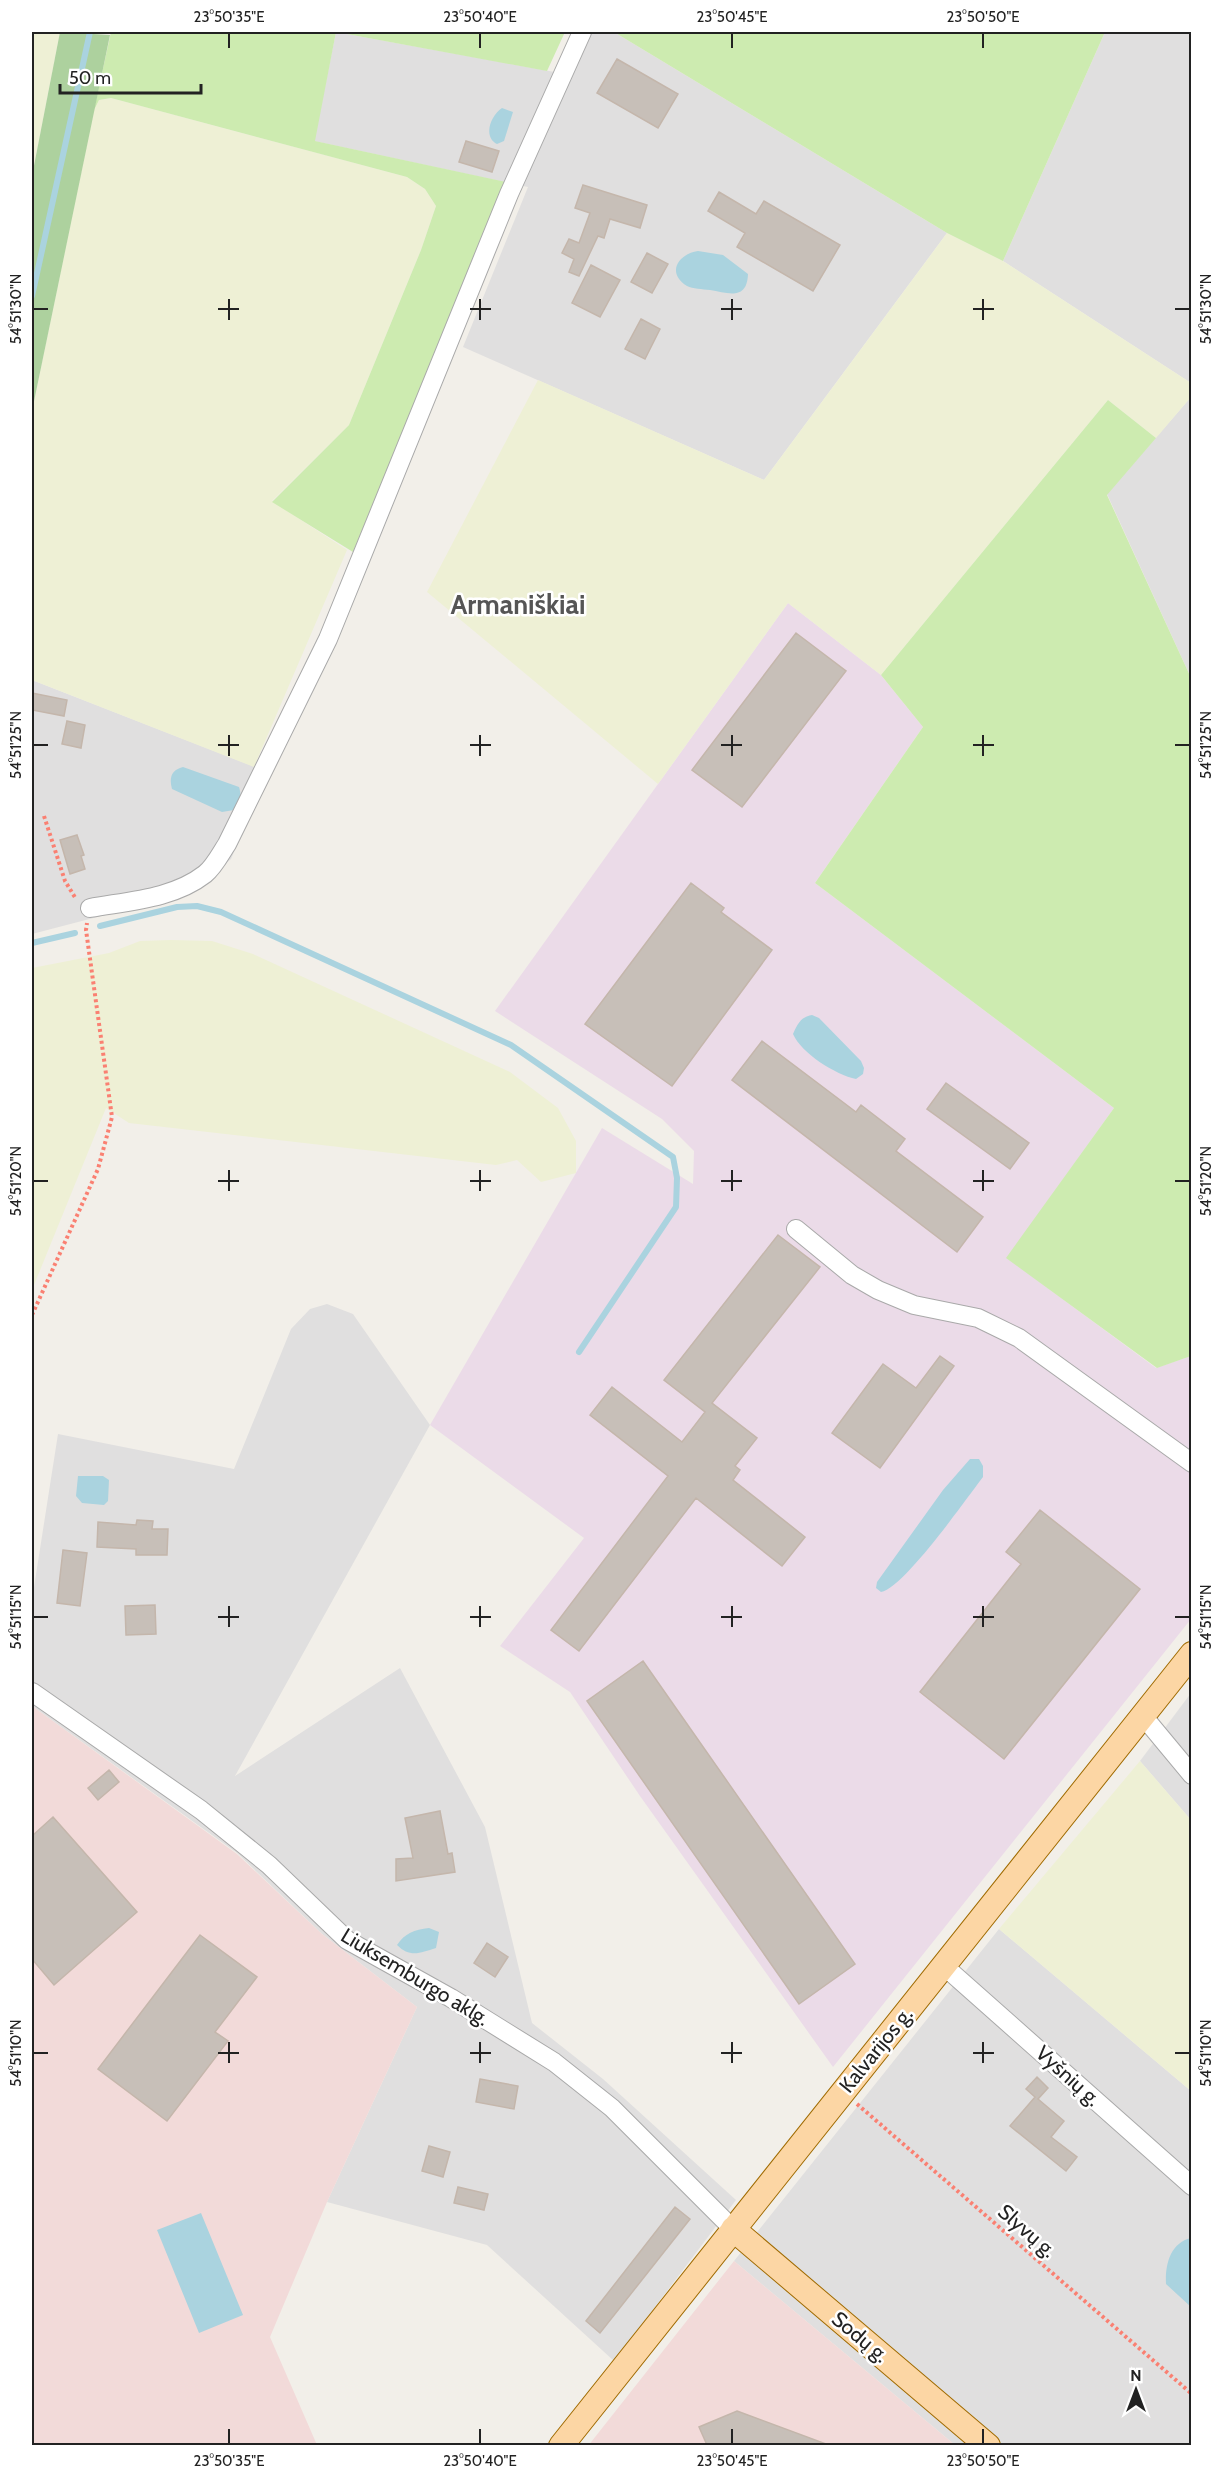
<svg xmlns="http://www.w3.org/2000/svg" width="1223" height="2477" font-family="Cabin,sans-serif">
<rect width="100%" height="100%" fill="#f2efe9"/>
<path fill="#e0dfdf" d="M336,32L571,75L591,32H614L947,233L764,480L463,347L528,187L314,141Z
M1105,32H1191V383L1003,261Z
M1191,397V678L1107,494Z
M32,680L268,772L231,859L202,884L170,898L32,934Z
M327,1304L353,1314L430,1425L235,1776L400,1668L485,1827L532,2023L603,2079L736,2200L614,2361L487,2245L327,2202L417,2007L322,1934L237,1853L32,1706V1600L58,1434L234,1469L291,1329L310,1309Z
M1191,1693V1820L1140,1761Z
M999,1929L1191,2091V2445H955L734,2261Z"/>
<path fill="#f2dad9" d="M32,1706L237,1854L322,1934L417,2007L327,2202L270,2337L317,2445H32Z
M734,2261L955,2445L588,2446Z"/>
<path fill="#ebdbe8" d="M788,603L881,675L923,727L815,883L1114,1108L1007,1258L1156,1368L1191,1356V1619L833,2067L640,1796L570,1692L500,1646L584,1538L430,1425L602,1128L693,1184L694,1151L662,1119L495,1011Z"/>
<path fill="#eef0d5" d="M32,32H60L32,176Z
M111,98L407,177L425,189L436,206L421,250L349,425L272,501L347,550L254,767L32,680V411L94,110L99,100Z
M947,233L1003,261L1191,383V397L1156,438L1108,400L881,675L788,603L658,784L427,592L538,380L764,480Z
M171,940L212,941L253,954L510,1072L558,1108L576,1141V1173L541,1182L517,1160L496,1165L129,1123L106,1108L32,1290V968L109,953L140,941Z
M1140,1761L1191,1820V2091L999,1929Z"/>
<path fill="#cdebb0" d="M111,32H565L547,71L336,32L315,141L506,182L353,552L272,502L349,425L421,250L436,206L425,189L407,177L111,98L99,100L94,110Z
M614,32H1105L1003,261L947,233Z
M1108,400L1156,438L1107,495L1191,678V1356L1157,1368L1006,1258L1114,1108L815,883L923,727L881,675Z"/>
<path fill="#add19e" d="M60,32L110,35L32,411V176Z"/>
<path fill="#aad3df" d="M502,108L513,112L504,141L497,144C483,137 490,116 502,108Z
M698,251L723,255L748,274C747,301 728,293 710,290C702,289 693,289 687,286C666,273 678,254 698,251Z
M183,767L239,787C242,796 240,803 234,810L222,812L172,789C169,778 171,770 183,767Z
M812,1015L819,1018L861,1061L864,1068L863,1074L856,1079C836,1075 801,1053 793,1034C798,1023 801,1017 812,1015Z
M970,1459H979L983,1466V1477C966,1499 904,1588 881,1592L876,1588L877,1582L943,1490Z
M78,1476H103L109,1480L108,1501L104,1505L82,1503L76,1496Z
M429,1928L439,1932L436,1948C420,1953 410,1958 397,1945C405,1933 414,1930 429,1928Z
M201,2213L243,2315L199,2333L157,2230Z
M1191,2238H1192L1191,2307L1166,2284C1165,2265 1170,2243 1191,2238Z"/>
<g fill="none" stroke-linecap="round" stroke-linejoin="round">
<path stroke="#aad3df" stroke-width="6" d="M32,296L90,32
M100,926L177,907L197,906L221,912L511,1045L673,1157L677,1178L676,1207L579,1352
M32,943L75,933"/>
</g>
<path fill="#c7bfb8" stroke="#c4b6ab" stroke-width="1.5" d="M617,59L678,94L658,128L597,93Z
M466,141L499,151L492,172L459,162Z
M583,185L647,205L640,228L610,219L604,238L598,236L579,276L569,272L574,259L562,253L569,239L579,243L590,213L575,208Z
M719,192L756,214L764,201L840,245L813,291L737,247L745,233L708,211Z
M647,253L668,264L652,293L631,282Z
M591,265L620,280L600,317L572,303Z
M641,319L660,329L645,359L625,349Z
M796,633L846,671L742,807L692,770Z
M32,693L67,700L64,716L32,710Z
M67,721L85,725L81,748L62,744Z
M77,835L84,855L81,856L85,869L70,874L60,840Z
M691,883L724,908L721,912L772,950L672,1086L585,1024Z
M762,1041L856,1112L861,1105L905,1139L896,1151L983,1217L957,1252L732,1080Z
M946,1083L1029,1143L1010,1169L927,1109Z
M778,1235L820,1267L712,1403L757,1438L735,1466L740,1470L733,1480L805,1537L782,1566L696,1498L579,1651L551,1630L668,1476L590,1415L612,1387L682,1442L705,1412L664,1380Z
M940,1356L954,1366L880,1468L832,1433L883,1364L916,1388Z
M1040,1510L1140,1589L1004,1759L920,1692L1021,1564L1006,1552Z
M137,1520L153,1521L152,1529H168L167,1555H136V1549L97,1547L98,1522L136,1525Z
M63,1550L87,1553L80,1606L57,1603Z
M155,1605L156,1634L126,1635L125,1606Z
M643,1661L855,1964L799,2004L587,1701Z
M109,1770L119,1782L98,1800L88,1788Z
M440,1811L448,1854L452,1853L455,1872L396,1881V1859L413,1858L405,1818Z
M53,1817L137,1912L54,1985L32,1959V1836Z
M200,1935L257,1977L215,2032L228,2041L167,2121L98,2069Z
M487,1943L508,1957L495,1977L474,1963Z
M1037,2077L1048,2088L1038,2099L1064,2121L1051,2137L1077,2157L1066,2171L1010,2126L1035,2097L1026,2089Z
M480,2079L518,2086L514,2109L476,2102Z
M429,2146L450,2152L443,2177L422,2171Z
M458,2187L488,2194L484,2210L454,2203Z
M675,2207L690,2219L600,2333L586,2321Z
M737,2411L826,2444V2445H707L699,2427Z"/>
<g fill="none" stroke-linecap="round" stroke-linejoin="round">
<g stroke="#a9a9a9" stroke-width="20">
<path id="minor" d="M90,908C128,901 173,899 205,874C214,867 221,853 227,844L328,639L509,194L582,32
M796,1229L852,1275L878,1290L914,1305L978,1318L1019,1338L1192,1463
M32,1692L201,1810L269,1865L347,1940L451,1998L554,2062L612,2108L733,2229
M1143,1716L1192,1775
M944,1966L1192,2186"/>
</g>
<g stroke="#a06b00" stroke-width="26">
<path id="major" d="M733,2229L988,2446
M561,2446L1192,1654"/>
</g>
<path stroke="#fa8072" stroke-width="4" stroke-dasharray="3 3" stroke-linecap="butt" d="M44,816L65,881L76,899
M32,1315L98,1169L112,1117L86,930L87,923
M857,2104L1192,2394"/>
<use href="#minor" stroke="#fff" stroke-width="18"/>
<use href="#major" stroke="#fcd6a4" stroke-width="24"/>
</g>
<path fill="none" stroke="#222" stroke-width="2" d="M229,33V48M480,33V48M732,33V48M983,33V48M229,299V320M480,299V320M732,299V320M983,299V320M33,309H48M218,309H239M470,309H491M721,309H742M973,309H994M1175,309H1190M229,735V756M480,735V756M732,735V756M983,735V756M33,745H48M218,745H239M470,745H491M721,745H742M973,745H994M1175,745H1190M229,1170V1191M480,1170V1191M732,1170V1191M983,1170V1191M33,1181H48M218,1181H239M470,1181H491M721,1181H742M973,1181H994M1175,1181H1190M229,1606V1627M480,1606V1627M732,1606V1627M983,1606V1627M33,1617H48M218,1617H239M470,1617H491M721,1617H742M973,1617H994M1175,1617H1190M229,2042V2063M480,2042V2063M732,2042V2063M983,2042V2063M33,2053H48M218,2053H239M470,2053H491M721,2053H742M973,2053H994M1175,2053H1190M229,2429V2444M480,2429V2444M732,2429V2444M983,2429V2444"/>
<g text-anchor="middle" stroke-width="5" stroke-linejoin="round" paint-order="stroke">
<g font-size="21" fill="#222" stroke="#fff">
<text transform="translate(415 1977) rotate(31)" y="7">Liuksemburgo aklg.</text>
<text transform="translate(876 2050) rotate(-51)" y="7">Kalvarijos g.</text>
<text transform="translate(1068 2076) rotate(42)" y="7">Vyšnių g.</text>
<text transform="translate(1027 2231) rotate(41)" y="7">Slyvų g.</text>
<text transform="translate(860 2337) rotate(40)" y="7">Sodų g.</text>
</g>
<g font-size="27" font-weight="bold" fill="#555" stroke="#fff">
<text x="518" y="614">Armaniškiai</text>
</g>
</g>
<rect width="1223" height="2477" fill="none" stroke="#ffffff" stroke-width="66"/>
<g transform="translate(1136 2390)" stroke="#ffffff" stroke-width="4.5" paint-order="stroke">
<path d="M0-4.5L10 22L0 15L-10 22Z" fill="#222222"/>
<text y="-9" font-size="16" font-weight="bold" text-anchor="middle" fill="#222222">N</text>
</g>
<path d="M60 84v9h141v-9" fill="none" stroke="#222222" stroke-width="3"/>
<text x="69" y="84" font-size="18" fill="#222222" stroke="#ffffff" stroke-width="4.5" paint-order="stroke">50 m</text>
<rect x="33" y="33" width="1157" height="2411" fill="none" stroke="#222" stroke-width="2"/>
<g font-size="15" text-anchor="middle" fill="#222">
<text x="229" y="22">23°50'35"E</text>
<text x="480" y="22">23°50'40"E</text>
<text x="732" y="22">23°50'45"E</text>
<text x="983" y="22">23°50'50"E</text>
<text transform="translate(16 309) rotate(-90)" y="5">54°51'30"N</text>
<text transform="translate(1206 309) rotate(-90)" y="5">54°51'30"N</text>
<text transform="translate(16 745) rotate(-90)" y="5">54°51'25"N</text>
<text transform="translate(1206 745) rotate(-90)" y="5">54°51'25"N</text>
<text transform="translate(16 1181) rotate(-90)" y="5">54°51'20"N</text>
<text transform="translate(1206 1181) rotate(-90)" y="5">54°51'20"N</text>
<text transform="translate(16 1617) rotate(-90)" y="5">54°51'15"N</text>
<text transform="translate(1206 1617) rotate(-90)" y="5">54°51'15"N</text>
<text transform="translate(16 2053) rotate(-90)" y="5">54°51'10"N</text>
<text transform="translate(1206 2053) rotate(-90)" y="5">54°51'10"N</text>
<text x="229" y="2466">23°50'35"E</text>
<text x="480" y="2466">23°50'40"E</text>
<text x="732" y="2466">23°50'45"E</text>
<text x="983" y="2466">23°50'50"E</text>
</g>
</svg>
